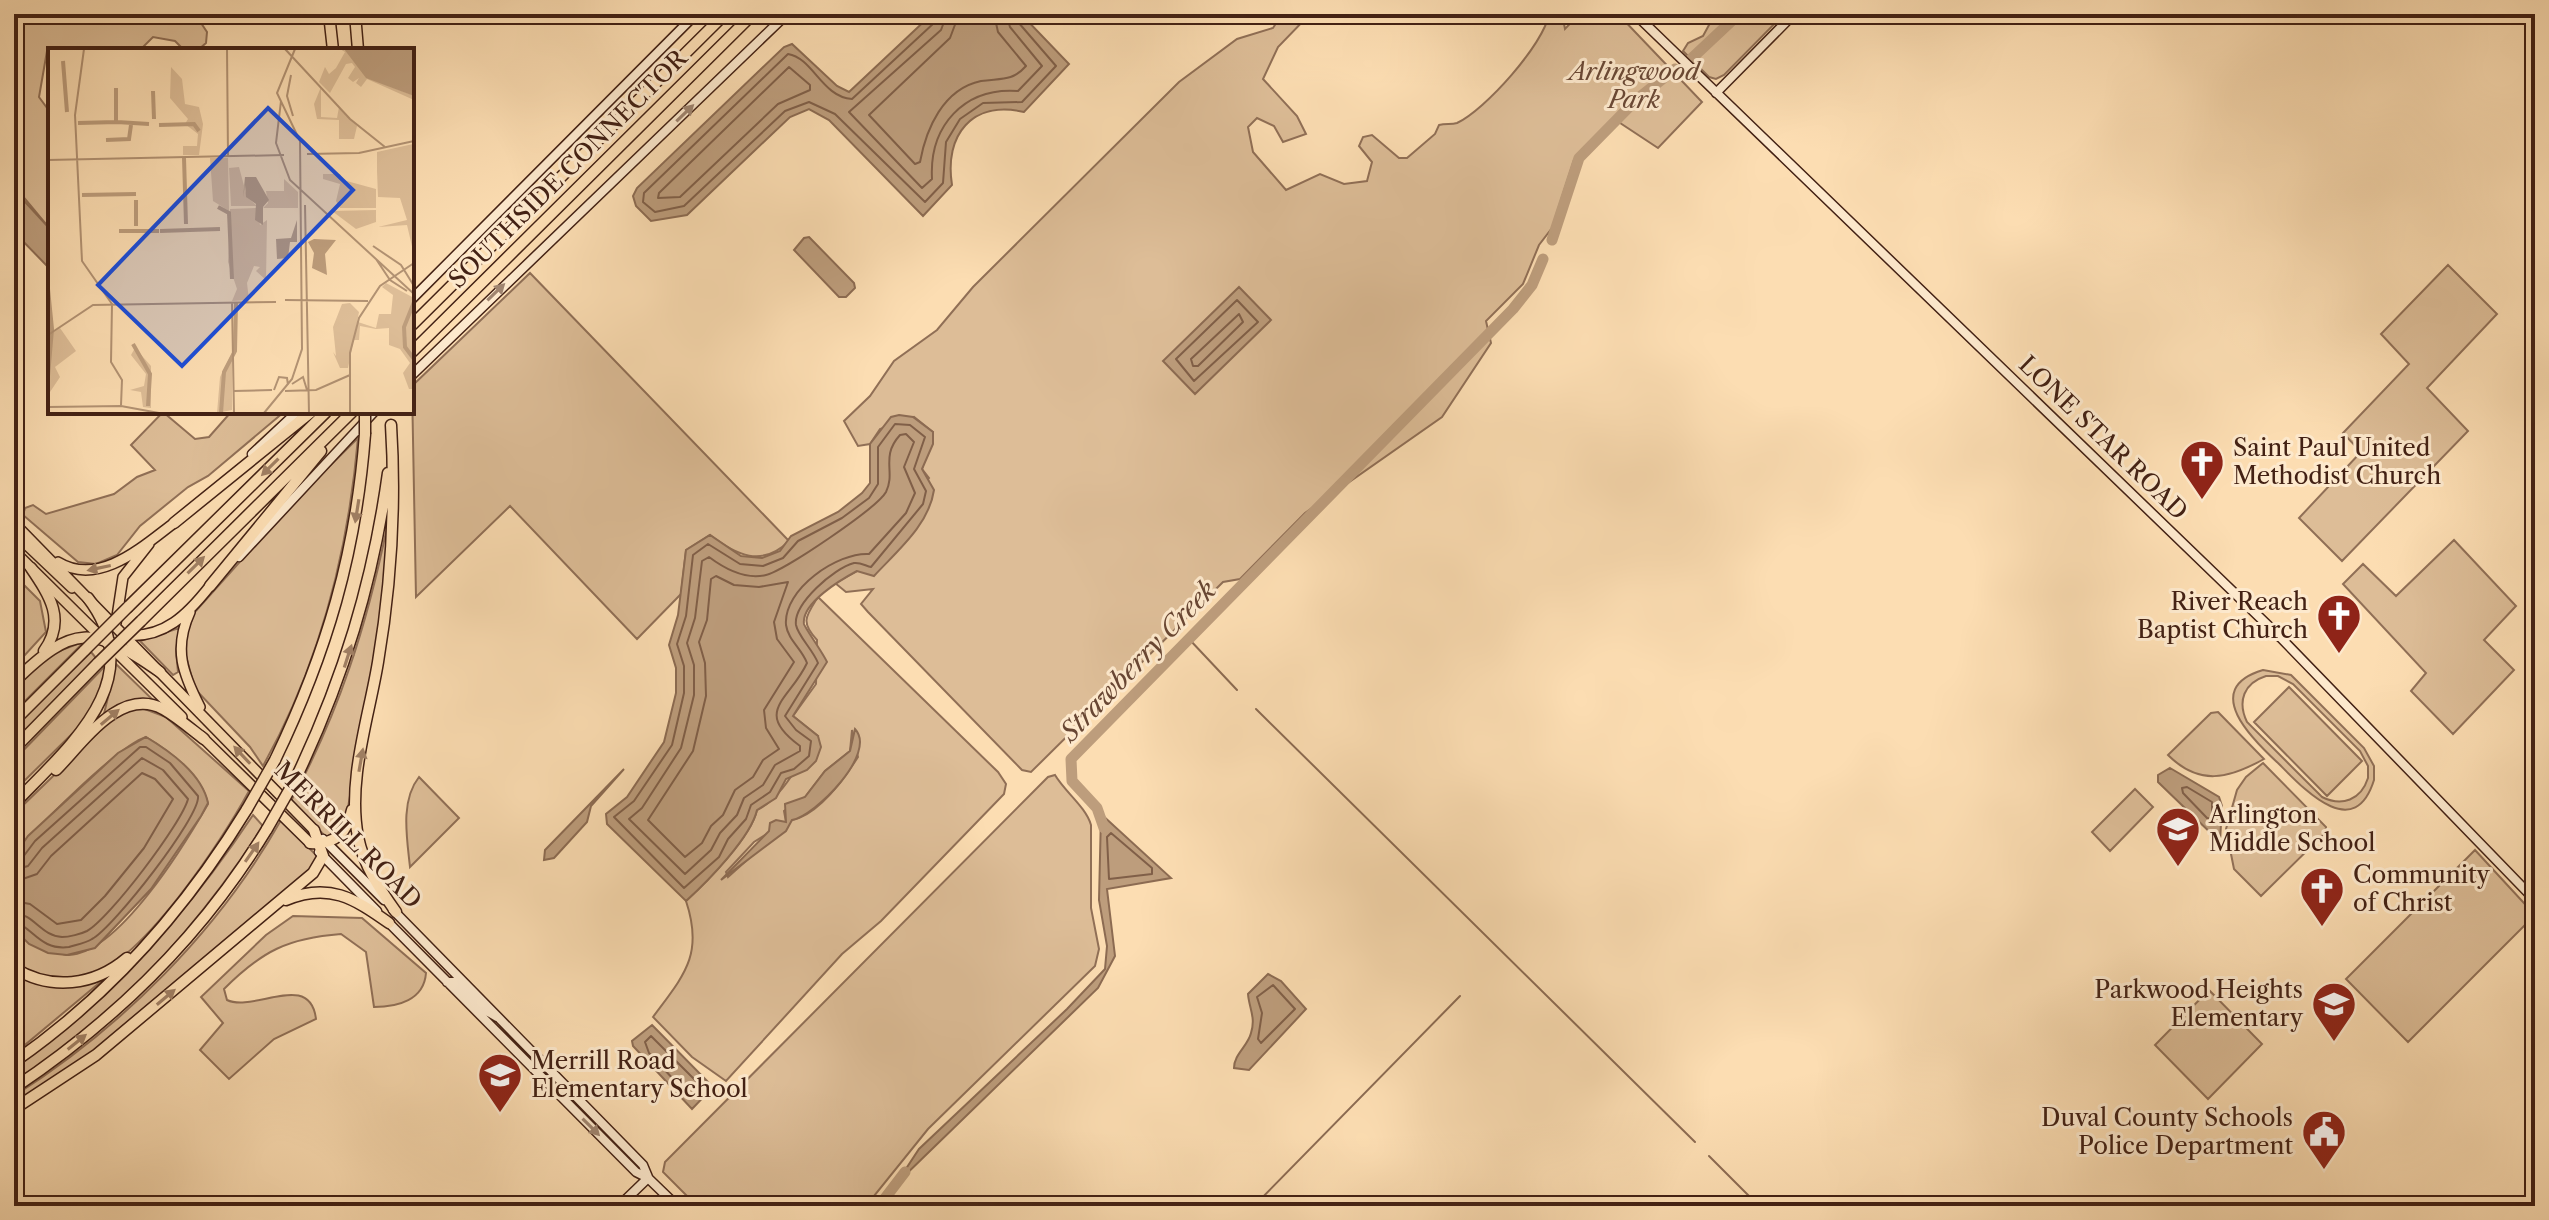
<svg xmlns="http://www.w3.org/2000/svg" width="2549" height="1220" font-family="'Libre Caslon Text',serif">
<rect width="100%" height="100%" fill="#fcddb2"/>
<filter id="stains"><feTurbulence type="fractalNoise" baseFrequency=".0025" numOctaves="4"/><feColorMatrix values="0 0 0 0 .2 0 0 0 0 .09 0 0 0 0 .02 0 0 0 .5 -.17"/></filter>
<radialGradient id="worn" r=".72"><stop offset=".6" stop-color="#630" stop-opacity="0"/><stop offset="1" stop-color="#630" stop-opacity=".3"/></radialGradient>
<path fill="#ddbd97" stroke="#906f56" stroke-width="2" fill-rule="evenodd" d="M14,14H195L207,32L206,43L198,50H184L175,41L153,37L140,50L47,51L39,97L50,112V229L21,194H14Z
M1282,14H1310L1278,47L1263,79L1297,116L1306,134L1283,142L1274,126L1257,118L1248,127L1253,152L1286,190L1320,174L1344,184L1367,181L1372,162L1359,146L1363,137L1372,135L1399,158H1407L1435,134L1439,125C1446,123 1451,125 1457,123C1485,110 1544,44 1549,14H1562L1565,29L1579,14H1618L1702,102L1658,148L1614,119L1574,160L1552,228L1539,245L1523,284L1486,321L1491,343L1442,417L1305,513L1240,579L1223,582L1031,772L1022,770L868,612L861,604L873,589L846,592L835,583L857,571L929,478L922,469L933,432L914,417L880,429L870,444L858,446L844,421L870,396L894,361L937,330L973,287L1179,82L1237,39L1273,28Z
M1715,14H1784L1724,75L1716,79L1709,77L1683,51L1688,43L1703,36Z
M2448,265L2497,314L2427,388L2468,431L2342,561L2299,518L2361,452L2343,433L2409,364L2381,334Z
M530,273L789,541C762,568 736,555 710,535L686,550L681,594L637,639L510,506L416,597L412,386Z
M163,412L195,439L209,437L231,412H284L208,476L188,487L140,526L117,555L96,564L78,562L23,515L25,508L33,505L46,514L114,494L137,477L155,470L131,445Z
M358,438C348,554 320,664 263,766L250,747L195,689L183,645L194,613L295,500Z
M387,527L384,598L345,825L326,837L291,801C339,713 367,625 387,527Z
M2454,540L2516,606L2484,640L2514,670L2453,734L2411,691L2426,673L2343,584L2363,564L2396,596Z
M14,575L40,601L46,632L14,667Z
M818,597L998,772L1006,784L1004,794L881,921L842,954L726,1081L692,1057L653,1017C684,975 704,955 686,901C708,881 751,837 757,810C782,799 801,759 818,736L793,716L816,684L817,640C800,622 806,616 818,597ZM852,730L858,757C844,779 818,815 792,820L728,877L726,872L754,842L786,822L784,811L805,797L825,771L850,751Z
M179,628L176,651L178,672L173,675L140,641Z
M85,641L14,712V689L49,655Z
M91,652L96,658L14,742V728Z
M107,664L98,701L77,729L14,791V760Z
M116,664L153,700L103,718Z
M2263,670L2291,675L2364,748L2374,766V780C2354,844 2303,788 2279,764C2254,741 2199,689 2263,670ZM2266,676H2278L2293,684L2360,751L2368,766V778C2361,800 2342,807 2322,797L2247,722C2237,701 2244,683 2266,676Z
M2289,687L2362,761L2327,796L2254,722Z
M142,708L166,717L249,791C222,841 141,964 85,978C61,984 35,974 14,964V926L18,933C32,939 55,955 69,955C119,953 185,844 208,804C202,775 170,751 146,737C118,746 33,830 14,856V814L109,722L122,712Z
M2218,712L2264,759C2228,779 2199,786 2168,755L2211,713Z
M2263,763L2326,827L2325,833L2261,896L2234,869L2226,829L2237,790L2246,777Z
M1055,775C1065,792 1086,807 1091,825V908L1099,949L1095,966L928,1129L866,1206H697L663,1172L665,1162L1048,777Z
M419,777L459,818L410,867C407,838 400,801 419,777Z
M2135,789L2153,807L2110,851L2092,832Z
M253,815L263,826C216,899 163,963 98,1021C72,1044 42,1063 14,1083V1068C111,1000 188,913 253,815Z
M281,820L318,857L316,867L94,1054L14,1107V1096C122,1027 218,932 281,820Z
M2475,850L2535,915L2408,1042L2346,979Z
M293,916L362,918L426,973C424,1000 398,1007 374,1007L366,952L341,934C288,938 262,951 224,989L227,1000C254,1013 310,970 316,1019L274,1039L229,1079L200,1050L223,1023L201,997L266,935Z
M14,972L80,986L104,979L14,1054Z
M2209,990L2262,1044L2208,1099L2155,1045Z"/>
<path fill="#bd9d7c" stroke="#8c6b52" stroke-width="2" d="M932,14H1021L1069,64L1024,112C972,100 944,135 952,185L923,216L829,120L809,109L790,117L687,215L651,221L636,206L633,196L637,188L784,47L792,44L837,86L849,92Z
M16,192L50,229V269L14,232Z
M809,237L854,283L855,288L846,297H839L794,250L804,238Z
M1239,287L1271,320L1195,394L1163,361Z
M899,415L913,417L933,432V444L922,469L934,490C929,525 897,551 874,576L857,571C842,579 801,603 804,624C805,628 823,653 827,662L793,716L818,736L821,747L816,761L807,770L786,779L776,798L757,810C751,837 708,881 686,901L607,824L606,814L627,797L664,742L676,693V668L669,645L678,615L686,550L710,535L741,556L762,558L780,551L791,536L838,512L862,493L870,483V444L891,417Z
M855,729C878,753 815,816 792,820L786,831L721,880L769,831L770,823L776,820L786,822L785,804L805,797L825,771L850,751Z
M146,737C171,752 202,774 208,803L201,816L151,889L95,948L67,955L48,953L29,944L18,933L14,926V856L28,836L118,753Z
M2170,768L2219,797L2222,806L2220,842L2158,782V775Z
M624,769L591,806L587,822L554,858L544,860L545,850Z
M1101,814L1171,878L1107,889L1115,956L1098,988L896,1184L919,1149L1067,1009L1105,969L1107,946L1099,900Z
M1268,974L1281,981L1306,1009L1249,1070L1234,1068C1234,1054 1248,1046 1251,1033C1256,1017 1249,1008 1248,994Z
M652,1025L713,1087L692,1109L633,1046L632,1041Z"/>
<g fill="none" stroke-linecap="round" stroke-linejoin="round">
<path stroke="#805f48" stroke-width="2" d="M937,14L934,23L852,99C822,97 813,58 788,54L644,193L643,202L655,212L684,206L785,111L809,102L835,114L925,202L943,183L946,142L960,119L983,103L1022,102L1056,66L1018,22L1016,14
M947,14L941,30L849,112L922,188L932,179C929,126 964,87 1018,91L1042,66L1010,27L1006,14
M959,14L950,38L869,115L915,164L920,162C926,129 943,89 981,81C1000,78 1012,82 1026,66L998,32L994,14
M789,67L810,85V90L778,104L680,197L658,198L659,193Z
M1237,300L1258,322L1194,381L1176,359Z
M1239,314L1243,322L1198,366H1193L1191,359Z
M895,424L910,425L925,437L914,469L926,491L923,504L871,567C866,566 860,562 854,563C834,568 793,604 796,625C798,636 813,650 818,663L785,716L796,730L811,741L809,756L794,769L781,773L770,792L751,805L746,819L728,839L719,857L684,888L614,817L634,801L672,745L684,693V666L677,644L686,616L693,555L708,544L740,564L763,566L783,558L798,541L842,518L869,498L878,484V447Z
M900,435L906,434L914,442L904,467L915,493L906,513L869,554C838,552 783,589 786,625C788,640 802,649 807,663C790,700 752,711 800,746V751L775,765L763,785L744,798L737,815L720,833L711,850L685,874L629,819L642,808L681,748L694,695V665L687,643L695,618L702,561L709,557C725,569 745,580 766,575C784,571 877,508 886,492C896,472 880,457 900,435Z
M716,576L734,585L759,587L788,582L774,622L777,639L794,662L764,710L766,728L779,749L763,760L753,777L735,790L723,815L711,826L702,843L685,857L648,820L693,751L706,696L705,663L699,642L707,620L711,579Z
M2187,787L2212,802V819L2207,818L2183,793L2182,788Z
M1111,833L1152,868V874L1109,879L1107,837Z
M14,860L23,857L35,841L140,747H146L170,763L198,796C201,816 113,928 92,939C86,943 75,945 69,947C39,951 32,925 14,923
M14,870L28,866L42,848L142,758L163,770L188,799C182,823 109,919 87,931C81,934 69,937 62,937C41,936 34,914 14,913
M14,882L37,874L51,856L142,773L155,779L173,799L144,848L105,896L81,920L57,924L30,904L14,901
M1273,985L1295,1009L1261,1043L1258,1039L1262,1013L1257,997Z
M651,1036L700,1085L693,1096L688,1095L649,1053L645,1042Z"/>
<path stroke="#8c6b52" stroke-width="2" d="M1189,639L1237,690
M1256,709L1695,1142
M1709,1156L1759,1206
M1254,1206L1460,996"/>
<path stroke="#bd9d7c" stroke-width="11" d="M1691,59L1739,14
M1552,240L1579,158L1636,100L1675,69
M1104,828L1097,808L1072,781L1071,759L1513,309L1532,285L1543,259
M879,1206L905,1172"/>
<g stroke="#432114" stroke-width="11">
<path id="secondary" d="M1635,14L2281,638L2535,900
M1716,93L1794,14
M412,299L696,14
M412,375L787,14
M252,454L297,412
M239,557L374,412
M323,839L384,900
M319,852L377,911
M393,910L643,1165L648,1177
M386,920L636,1172L648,1178L677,1206
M447,982H457L485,1010L497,1017
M619,1206L648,1178"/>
</g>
<g stroke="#432114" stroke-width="12">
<path id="primary" d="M14,523L314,830
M14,533L72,588
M14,551L182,717
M58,562C99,587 142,547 174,523
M190,612C173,649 183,674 200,707
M116,623L123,577L149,544
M125,635C164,639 188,614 210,586
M201,736L310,843"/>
</g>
<g stroke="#432114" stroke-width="13">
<path id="highway" d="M329,14L333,50
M355,14L358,50
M412,325L725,14
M412,352L753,14
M391,425C396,504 391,585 378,662C369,717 347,780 358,837C364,866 379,888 396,912
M174,523L311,412
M31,568C50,596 66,620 44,651
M210,586L321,451
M128,607L326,412
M141,621L352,412
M14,682C73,624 93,625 160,672
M14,721L85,650
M14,749L98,663
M275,760C327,652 356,553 365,434
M56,770C82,744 120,686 163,709C177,717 191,729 204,739
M295,780C343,680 373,582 388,473
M14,804C68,747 151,681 88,598
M310,843C334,845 347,834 352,810
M286,900C328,882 354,898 389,923
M14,968C51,991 94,986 127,958
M14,1062C109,996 187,907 247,809
M14,1088C116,1020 203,934 267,829
M14,1109L96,1055L313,873L323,856L314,830"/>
</g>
<use href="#secondary" stroke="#fde9cd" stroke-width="8"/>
<use href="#primary" stroke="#fcddb2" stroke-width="9"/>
<use href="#highway" stroke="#fcddb2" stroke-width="10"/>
<g stroke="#432114" stroke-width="13" stroke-linecap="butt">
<path id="highway-bridge" d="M365,434V412
M85,650L128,607
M98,663L141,621
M247,809L275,760
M267,829L295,780"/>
</g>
<use href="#highway-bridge" stroke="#fcddb2" stroke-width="10"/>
</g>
<defs><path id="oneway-solid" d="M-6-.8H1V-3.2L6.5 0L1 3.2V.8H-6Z" transform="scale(2)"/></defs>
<g fill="#a08570">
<use href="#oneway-solid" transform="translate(685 113) rotate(-44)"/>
<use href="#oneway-solid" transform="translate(496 292) rotate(-44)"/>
<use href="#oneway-solid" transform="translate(591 1127) rotate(45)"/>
</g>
<g fill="#a07f63">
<use href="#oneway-solid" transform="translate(270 467) rotate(135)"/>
<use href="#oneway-solid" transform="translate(357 511) rotate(99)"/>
<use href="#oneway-solid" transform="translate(196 565) rotate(-45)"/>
<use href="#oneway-solid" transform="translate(99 568) rotate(168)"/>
<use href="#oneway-solid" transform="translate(348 656) rotate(-72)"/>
<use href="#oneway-solid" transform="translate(110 717) rotate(-40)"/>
<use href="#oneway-solid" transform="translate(242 755) rotate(-133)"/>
<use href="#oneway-solid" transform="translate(361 760) rotate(-80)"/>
<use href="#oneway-solid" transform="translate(252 852) rotate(-55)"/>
<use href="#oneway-solid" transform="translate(166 997) rotate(-40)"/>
<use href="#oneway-solid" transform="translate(77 1042) rotate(-39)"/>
</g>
<defs>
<g id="church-pin" transform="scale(2.3)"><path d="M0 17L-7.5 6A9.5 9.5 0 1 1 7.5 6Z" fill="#8f2418" stroke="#fde9cd"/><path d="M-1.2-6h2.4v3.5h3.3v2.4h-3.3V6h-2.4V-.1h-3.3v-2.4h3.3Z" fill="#fff"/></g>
<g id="school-pin" transform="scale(2.3)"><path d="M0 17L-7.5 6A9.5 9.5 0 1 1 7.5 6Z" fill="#8f2418" stroke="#fde9cd"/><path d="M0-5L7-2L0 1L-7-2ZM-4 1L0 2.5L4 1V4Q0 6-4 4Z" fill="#fff"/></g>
<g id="civic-pin" transform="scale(2.3)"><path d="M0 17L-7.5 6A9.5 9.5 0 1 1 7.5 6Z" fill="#8f2418" stroke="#fde9cd"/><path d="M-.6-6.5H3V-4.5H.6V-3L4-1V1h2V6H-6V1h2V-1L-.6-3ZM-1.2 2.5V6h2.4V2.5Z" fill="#fff"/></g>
</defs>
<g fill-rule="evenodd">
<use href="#church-pin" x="2202" y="462"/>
<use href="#church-pin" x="2339" y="616"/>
<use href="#school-pin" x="2178" y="829"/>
<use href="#church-pin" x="2322" y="889"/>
<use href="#school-pin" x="2334" y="1004"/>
<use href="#school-pin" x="500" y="1075"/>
<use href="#civic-pin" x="2324" y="1132"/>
</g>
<g text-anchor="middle" stroke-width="6" stroke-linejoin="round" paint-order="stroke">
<g font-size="24" font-style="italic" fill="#6a4835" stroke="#fde9cd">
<text x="1634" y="80">Arlingwood<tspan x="1634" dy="28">Park</tspan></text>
</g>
<g font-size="24" fill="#432114" stroke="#fde9cd">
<text transform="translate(568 169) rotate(-45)" y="8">SOUTHSIDE CONNECTOR</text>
<text transform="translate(2103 438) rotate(44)" y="8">LONE STAR ROAD</text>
<text transform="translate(348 835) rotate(45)" y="8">MERRILL ROAD</text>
</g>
<g font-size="24" fill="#432114" stroke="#fde9cd" text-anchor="start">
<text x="2233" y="456">Saint Paul United<tspan x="2233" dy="28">Methodist Church</tspan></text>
<text x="2308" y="610" text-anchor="end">River Reach<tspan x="2308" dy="28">Baptist Church</tspan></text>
<text x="2209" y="823">Arlington<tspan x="2209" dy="28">Middle School</tspan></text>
<text x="2353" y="883">Community<tspan x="2353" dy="28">of Christ</tspan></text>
<text x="2303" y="998" text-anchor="end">Parkwood Heights<tspan x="2303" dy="28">Elementary</tspan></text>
<text x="531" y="1069">Merrill Road<tspan x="531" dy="28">Elementary School</tspan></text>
<text x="2293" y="1126" text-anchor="end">Duval County Schools<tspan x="2293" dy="28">Police Department</tspan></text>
</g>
<g font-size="26" font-style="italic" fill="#684633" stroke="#fde9cd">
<text transform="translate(1138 661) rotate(-46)" y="9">Strawberry Creek</text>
</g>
</g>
<g transform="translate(48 48)">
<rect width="366" height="366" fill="#fcddb2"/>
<path d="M292,1L299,3L318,29L364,47L366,52L319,31L313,39L308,35L311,30L305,34L300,30L307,19L304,15L298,16L282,45L271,34L277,19L281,26L288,20L297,4ZM123,19L134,31L137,56L151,59L155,76L151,107H135V98H149L150,86L137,76L140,71L122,50ZM273,39V69L289,70L291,59L309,78L306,91H291V72L269,71L266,56ZM365,96L366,99V207L359,177L330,179L359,172L352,150L330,149L329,123V104ZM162,110H180L181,163L165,153ZM191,119L199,149L209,158H183L181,120ZM275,126H292L295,132L328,141V160H292L288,153L292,136L275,131ZM236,131L250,144V160H215L220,155L218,143H236ZM209,160L212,177L219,172L218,232L208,223L212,219L206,218L199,235L201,252L184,253L189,241L180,214L182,161ZM328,162V174L308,181L284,163ZM338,235L366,250V341H361L355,325L362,315L352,301L341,297V280L328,281L312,278L311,292H306L310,274L328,280L331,266H343L345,247L334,239ZM302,255L311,264L300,320H292L285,304L288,308L285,279L294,256ZM12,280L28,303L7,319L12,329L0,347V288ZM87,300L103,318V360L95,359L93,344L82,342L96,338L98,326L83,307ZM184,305V362L169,365L172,329Z" fill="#ddbd97"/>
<path d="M296,1H366V48L318,30ZM197,129H208L221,152L215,159V177L207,172L208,156L198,149L197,137L195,150ZM249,172V194H242L240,210L229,211L228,191L243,190ZM266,191L288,192L277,206L279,227L264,220L266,205L260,194Z" fill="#bd9d7c"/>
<path fill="none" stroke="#bd9d7c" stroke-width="4" d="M15,13L19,64M105,43L106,71M69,74L101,76M30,75L68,74V40M111,77L146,76L151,83M58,92L81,91L83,77M136,110L138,176M34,147L88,146M88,152V178M170,159L181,165L184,231M71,183H111M112,183L172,181M0,241L4,281L0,328M366,254L356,279L357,299L366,311M85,296L102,326L100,358M173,365L176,324L187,303L188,255"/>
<path fill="none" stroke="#b29273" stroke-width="2" d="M36,1L27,67L34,213L64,256L63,314L74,332L73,357M179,1L180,108M237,1L302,71L337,99M243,27L239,48L245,68M233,53L228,95L242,132L366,246M259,106L311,105L366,93M0,112L236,107M257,157L261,365M325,198L353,217L366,238M328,211L342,232L359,243M237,252L320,253M184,254L186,365M0,287L45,257L228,254M244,336L255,329L259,342M226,342L231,329L239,330L240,337M186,343L224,342M237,343L268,342L302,327M0,359L73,358L111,365M216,365L244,331L254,301L252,93L229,45L247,1M302,365V305L311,270L332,238L366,215"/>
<path fill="#1d4ed8" fill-opacity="0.15" stroke="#1d4ed8" stroke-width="4" d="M220,60L305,142L134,318L50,237Z"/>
<rect width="366" height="366" fill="none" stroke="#432114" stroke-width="4"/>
</g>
<rect width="2549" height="1220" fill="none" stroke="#fcddb2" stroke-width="48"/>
<rect x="16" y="16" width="2517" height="1188" fill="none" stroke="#432114" stroke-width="4"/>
<rect x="24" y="24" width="2501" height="1172" fill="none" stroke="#432114" stroke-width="2"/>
<rect width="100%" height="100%" filter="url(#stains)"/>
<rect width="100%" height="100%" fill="url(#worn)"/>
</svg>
